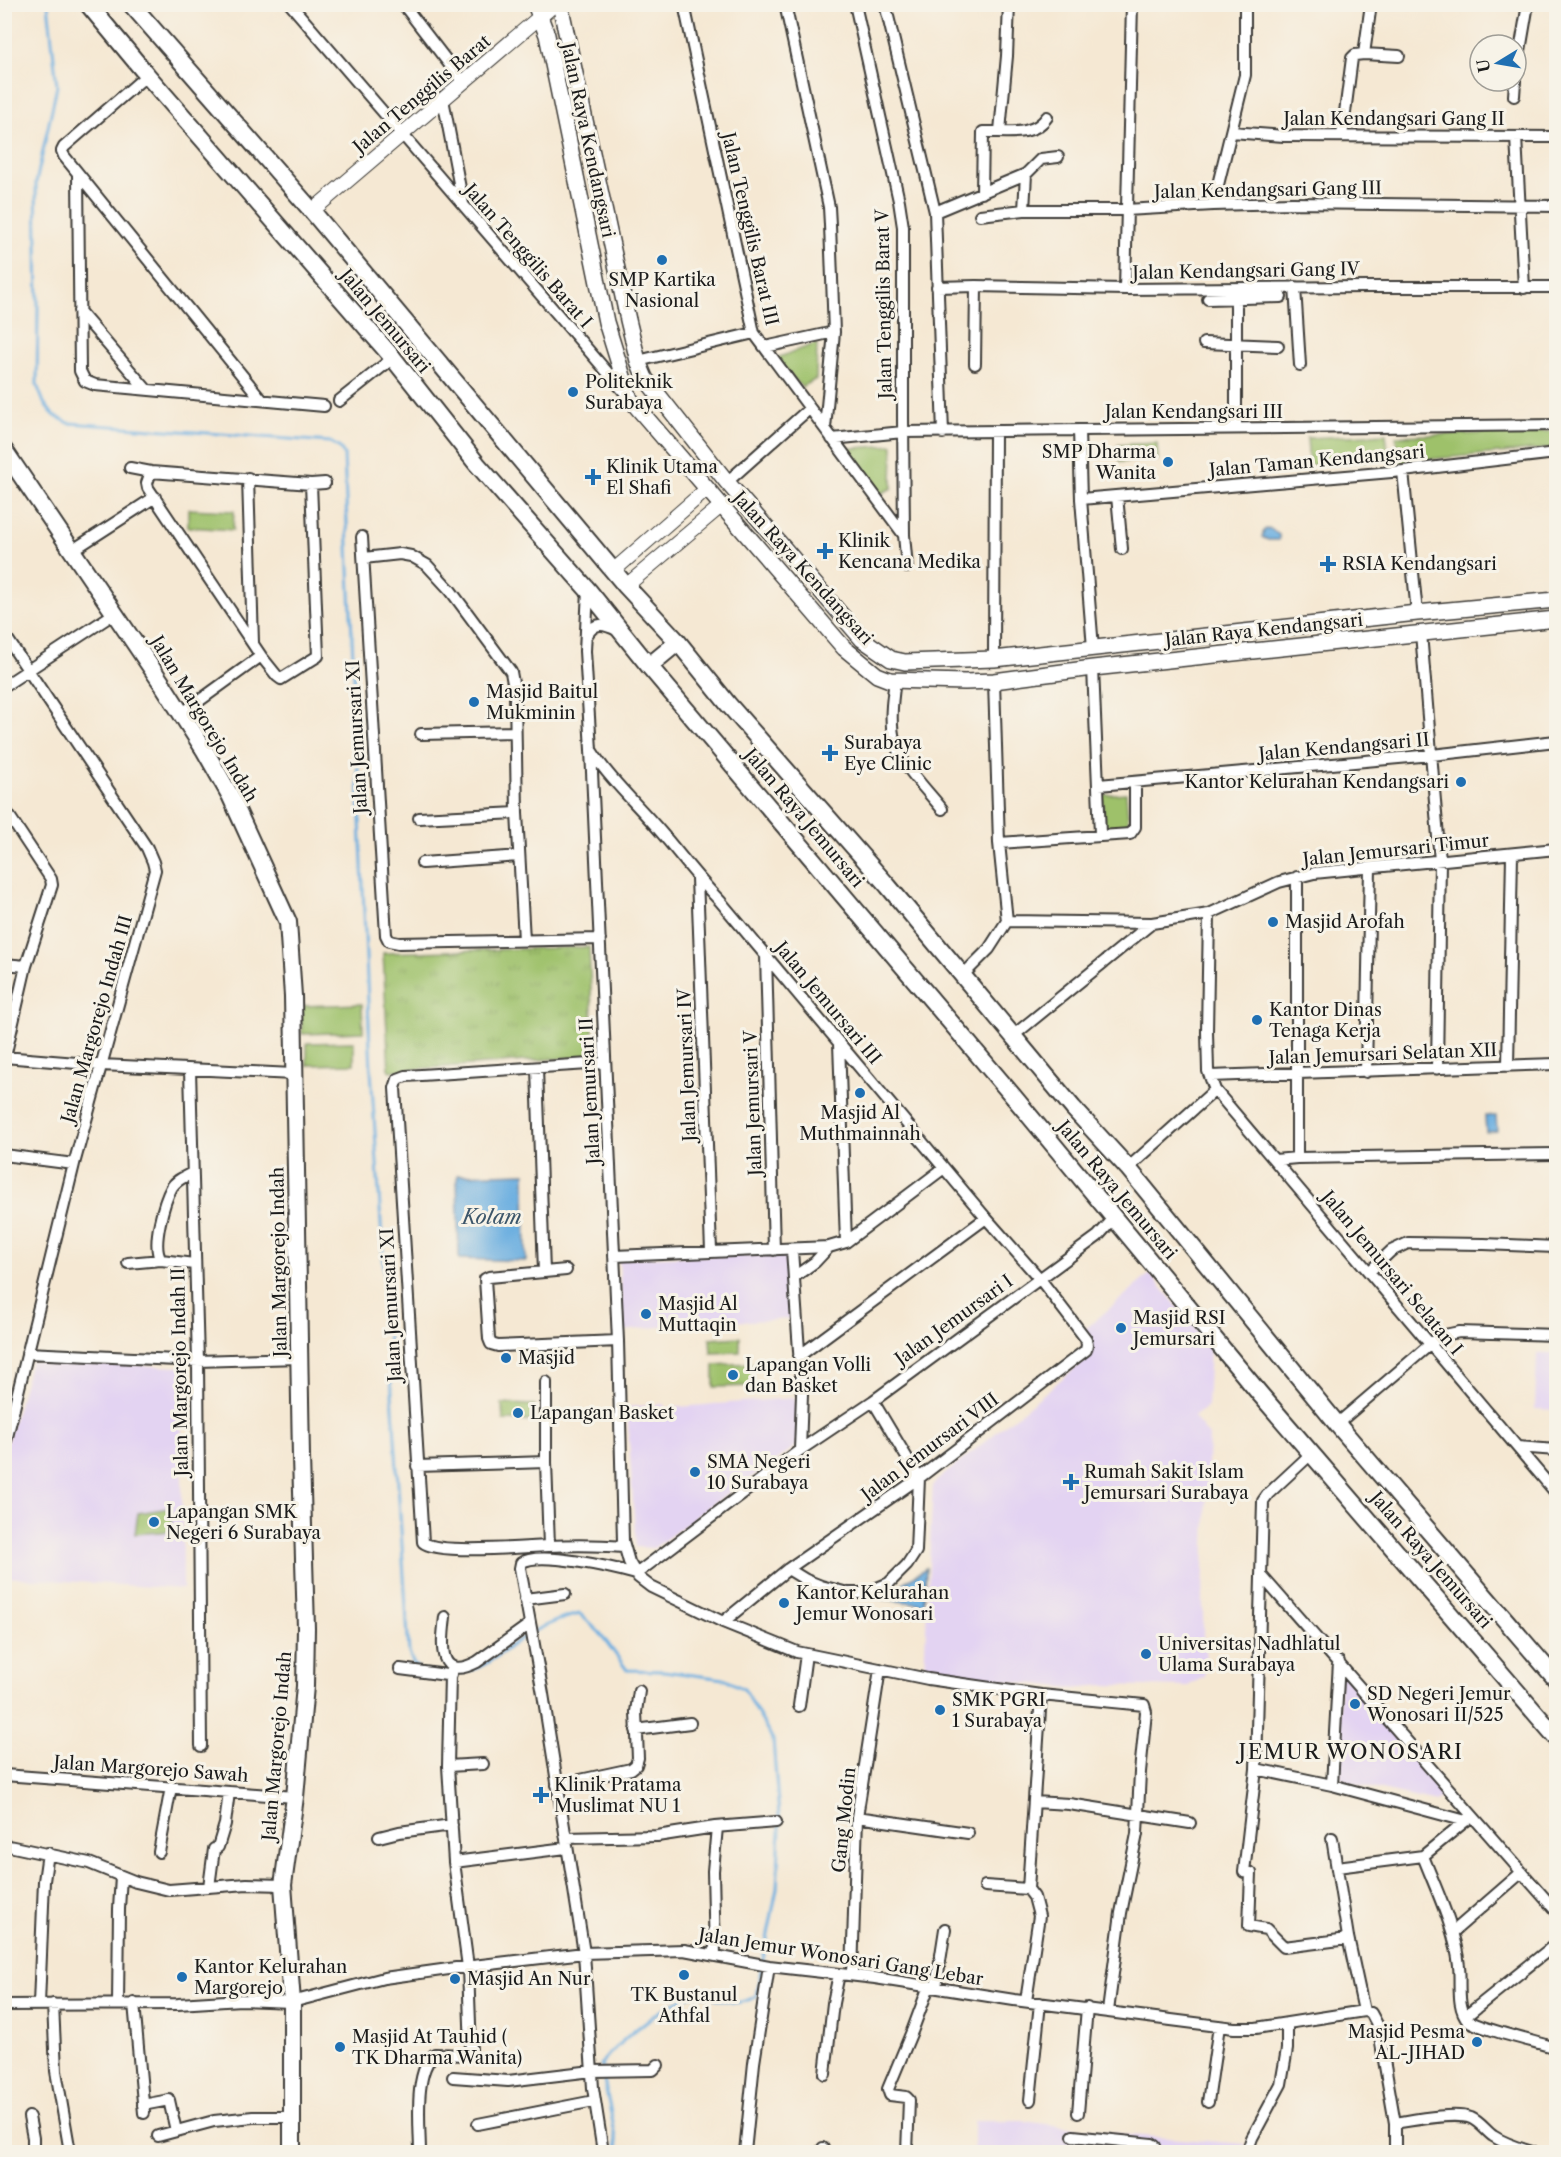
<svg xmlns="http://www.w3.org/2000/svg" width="1561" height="2157" font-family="'Libre Caslon Text',serif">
<defs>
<pattern id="grass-tufts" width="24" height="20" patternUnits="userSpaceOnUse" patternTransform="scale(1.5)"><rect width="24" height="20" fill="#9ec16b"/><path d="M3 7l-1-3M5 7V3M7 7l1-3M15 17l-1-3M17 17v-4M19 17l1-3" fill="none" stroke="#88a55c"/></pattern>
</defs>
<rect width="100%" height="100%" fill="#f7f3e8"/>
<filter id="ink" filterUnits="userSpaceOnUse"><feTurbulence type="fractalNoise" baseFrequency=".0167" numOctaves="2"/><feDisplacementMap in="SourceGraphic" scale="12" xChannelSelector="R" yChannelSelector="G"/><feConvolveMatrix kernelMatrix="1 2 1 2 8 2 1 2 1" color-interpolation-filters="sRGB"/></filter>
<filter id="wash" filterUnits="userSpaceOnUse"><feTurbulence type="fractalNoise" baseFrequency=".008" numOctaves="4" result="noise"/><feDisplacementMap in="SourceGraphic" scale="24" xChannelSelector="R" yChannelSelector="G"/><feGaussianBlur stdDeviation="1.35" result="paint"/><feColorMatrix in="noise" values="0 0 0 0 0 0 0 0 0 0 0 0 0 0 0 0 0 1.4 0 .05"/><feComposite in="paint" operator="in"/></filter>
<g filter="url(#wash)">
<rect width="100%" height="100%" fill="#f5e8d3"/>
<path fill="#e3d3f2" d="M788,1254L792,1319L683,1324L623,1331L619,1258Z
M1150,1274L1210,1345L1207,1406L1194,1417L1209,1436L1203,1595V1645L1206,1646L1204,1677L1186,1687L1105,1685L1071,1688L924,1671L933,1484L1090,1356L1091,1341L1083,1331Z
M1537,1353H1556V1410L1535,1409Z
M31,1361L181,1367L183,1589L5,1577L4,1454Z
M795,1398L798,1444L796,1446L721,1498L654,1548L636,1547L627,1407L664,1404L665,1408Z
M1346,1674L1392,1730L1445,1795L1436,1802L1345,1782L1339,1775L1343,1772L1339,1774L1340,1679Z
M974,2121H1023L1130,2135L1245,2144L1243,2152H974Z"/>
<path fill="url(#grass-tufts)" stroke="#5d6e44" stroke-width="1.5" d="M589,947L594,1056L389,1071L383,953Z"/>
<path fill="#9ec16b" stroke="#5d6e44" stroke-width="1.5" d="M817,343L816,379L802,387L774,359Z
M1556,431V448L1398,462L1396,436Z
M1386,434L1389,459L1309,465L1307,438Z
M1157,443L1158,460L1119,462L1118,445Z
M893,445L892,488L880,494L842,449Z
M188,509L234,511L233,530L188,527Z
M1126,793L1129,828L1105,830L1102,795Z
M362,1004L363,1032L302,1034L301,1006Z
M354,1042V1064L307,1065V1043Z
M740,1337V1352L711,1353L710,1339Z
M752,1363L753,1386L714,1387V1365Z
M502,1404L535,1405L534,1421L503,1420Z
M170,1508L172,1531L135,1534L138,1513Z"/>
<path fill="#6baee0" stroke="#44657e" stroke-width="1.5" d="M1269,528L1279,535V540H1268L1262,537L1264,530Z
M1485,1116H1496L1497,1131L1486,1132Z
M525,1173L526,1261L459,1259L457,1175Z
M926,1568L924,1604L879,1599Z"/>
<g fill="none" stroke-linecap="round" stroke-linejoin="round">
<path stroke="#6baee0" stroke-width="3" d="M48,4L57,86L36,183L38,307L37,385L44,403L53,415L69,423L330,442L340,448L344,455L371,1070L409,1653L414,1665L417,1667
M453,1672C480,1674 498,1654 519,1640C538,1629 558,1618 580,1614L600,1633L627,1670L664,1671L724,1679L744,1689L773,1740L780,1828L777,1888L756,1996C735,2010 723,1997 702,1995C676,1992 616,2043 601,2064L602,2068
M603,2075L619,2152"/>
</g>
</g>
<g filter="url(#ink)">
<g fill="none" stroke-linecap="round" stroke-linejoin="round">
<g stroke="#3d3b37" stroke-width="14">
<path id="minor" d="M290,4L627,395
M403,4L463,82
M684,4L754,333L904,535
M785,4L829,207L830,225L834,332L825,428
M855,4L899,201L903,227V417L904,535L907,567
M885,4L935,212
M1364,54L1399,56
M1516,74L1528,4
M147,75L64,147L62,151L64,156L262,400
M1514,96L1515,81
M443,99L463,204
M1000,131L1007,56L1009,4
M1232,132L1284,136L1556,137
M1342,136L1352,58L1355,55L1364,54L1371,4
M1516,137L1524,288
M78,175L80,371L85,381L95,385L324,406
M982,193L983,132C1005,131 1033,138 1047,117
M1213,205L1245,75V4
M1024,210L1026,174
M980,215L1024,210H1126L1213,205L1292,203L1556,206
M937,287L976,286L1125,289L1369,287H1556
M1295,287L1300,365
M1125,289L1132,4
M1236,297V428
M1208,299L1281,297
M79,311L146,389
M1204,343L1278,346
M765,347L834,332
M638,361L754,333
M975,364L976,286
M339,401L393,358
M1079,430L1081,499L1093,648
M943,433L935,212L1026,174L1041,159L1058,157
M832,439L903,432L1556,425
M130,468L151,472L311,484L325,483
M1403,471L1417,613
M151,472L147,483L148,488L261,656L277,676L281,679L318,656L311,484
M248,478L253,643
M727,482L809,409
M1117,496L1122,549
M1081,499L1403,471L1556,453
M362,537L386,935L389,941L399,943L600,939
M73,550L155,497
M364,558L400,554L411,556L427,565L451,591L511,672L515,694L517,813L524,940
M588,590L585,651L591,750L618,1341L623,1541L629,1562L638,1577L651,1587L723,1622L797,1652L928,1679L1041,1695L1144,1705L1146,1712L1140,1772L1137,1834L1121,1913L1108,2011
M1421,633L1440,861L1437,1069
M4,634L147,848L153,862L155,870L74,1164L4,1449
M587,635C595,621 604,624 617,630
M994,659L995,431
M1093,668L1100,834
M895,681C892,700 889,724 895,743C903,767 926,789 942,809
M994,681L999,843L1007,921
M4,686L115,613
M181,714L261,656
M421,734L515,732
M591,750C610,780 637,804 660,831C680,854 698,879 720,901L986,1218L1040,1279L1086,1339L1087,1345L1086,1350L919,1478L788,1569L723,1622
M1099,785L1432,755L1556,741
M4,808L51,879L52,885L26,966L5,1057
M419,818L517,813
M999,843L1130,834L1135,827V783
M422,863L519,856
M697,878L711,1251
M1209,914L1207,1032L1208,1071L1215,1090L1556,1493
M766,955L774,1250
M4,964L26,966
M962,976L989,949L1007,921L1152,923L1209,914L1279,882L1314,873L1556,849
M1014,1035L1152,923
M839,1043L846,1242
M4,1057L101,1065L293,1074
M604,1063L406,1076L398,1079L395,1088L423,1542C437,1555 526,1547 548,1546C573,1545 599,1545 623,1547
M1508,1066L1512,854
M537,1068L544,1272
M190,1070L198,1361L201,1746
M1366,1072L1370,868
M1210,1076L1556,1064
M4,1155L74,1164
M1297,1158L1556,1154
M1275,1160L1297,1158V877
M1128,1168L1215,1090
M192,1173C185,1177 177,1179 172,1187C164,1201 151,1246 161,1260L194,1264
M792,1250L802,1394L800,1450
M614,1256L829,1247L846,1242L944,1168
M128,1263L161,1260
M566,1270L489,1277L485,1279L489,1339L491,1344L498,1346L618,1341
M1369,1272L1391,1251L1408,1243L1484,1244L1556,1247
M794,1277L815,1262L829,1247
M27,1353L198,1361L300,1358
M799,1356L986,1218
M546,1382V1462L549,1546
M1337,1424L1440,1336L1459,1332L1556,1335
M1518,1447L1556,1450
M1312,1453L1268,1494L1263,1501L1256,1769L1244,1872L1251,1873L1249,1926L1266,1929L1284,1947L1348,1939
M417,1466L546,1462
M788,1569L806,1580L821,1586L848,1593H865L889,1583L907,1565L916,1551L919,1478L873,1401
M1261,1575L1556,1911
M525,1599L565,1594
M445,1617C442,1642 436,1683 477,1662L530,1624
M400,1669L447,1675L451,1674V1669
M799,1706L806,1654
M636,1730L690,1723
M448,1766L483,1764
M1256,1769L1332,1785L1466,1821
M4,1775L295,1797
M557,1785L631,1769L636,1765L638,1758L636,1712L639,1691
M1332,1785L1339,1662
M1034,1802L1069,1804L1190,1823
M857,1817L968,1833
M379,1837L399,1832L452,1825
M566,1838L657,1836L715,1827L776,1822
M1332,1838L1348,1937L1364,2011
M4,1845L89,1863L136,1882L169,1890L247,1884L283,1885
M218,1847L225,1824L229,1792
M159,1852L171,1787
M1423,1856C1437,1892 1455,1928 1459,1966C1461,1983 1456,2007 1468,2020C1476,2028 1541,2043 1556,2048
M1423,1856L1469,1818
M454,1862L566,1848
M1337,1867L1423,1856
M985,1886L1028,1889L1034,1897L1039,1916L1026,2001
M209,1887L214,1849
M1028,1889L1041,1695
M1453,1932L1522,1872
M715,1956L713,1871L717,1827
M852,1975L857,1817L880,1669
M936,1987L945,1929
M134,2003L144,2113
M39,2004L44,1881L48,1853
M53,2004L56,2071L70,2152
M118,2004L119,1909L121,1876
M4,2005L178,2004L241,2000L292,2002L384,1978L456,1968L584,1953L684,1950L769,1966L875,1978L1014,2000L1234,2028H1256L1364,2011L1371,2013L1378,2026L1395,2123V2152
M1466,2016L1556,1944
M825,2074L833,2003L839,1974
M453,2077L508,2081L592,2071L653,2070L658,2065
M1030,2100L1040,2003
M1208,2102L1219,2026
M143,2105L169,2100L176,2131
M1078,2113L1087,2008
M29,2117L33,2138V2152
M1395,2123C1414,2120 1454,2112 1471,2118C1480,2122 1486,2131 1493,2136C1505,2144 1519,2148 1532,2152
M478,2124L594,2101
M158,2136L214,2121L253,2117H293
M1073,2136L1152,2144L1155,2146L1156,2152
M420,2152C420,2127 413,2070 435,2054L466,2055L471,2052L468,1967L454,1862L448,1766L450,1675
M603,2152L593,2088L584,1953L543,1694L520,1568L521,1563C538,1550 614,1568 636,1574L800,1450L873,1401L1098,1236L1115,1217
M745,2152L754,2063L769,1966
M823,2152V2148
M907,2152L909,2100L906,2097L890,2095L888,2089L913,2029L929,1986
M1247,2152L1252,2138L1281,2084L1287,2049V2023"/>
</g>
<g stroke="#3d3b37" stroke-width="16">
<path id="tertiary" d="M312,211L555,4
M613,571L707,489
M626,586L721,506"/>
</g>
<g stroke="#3d3b37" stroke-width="18">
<path id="secondary" d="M535,4L547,35L606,322L630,399L844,648L877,675L890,680L965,682L994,681L1093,668L1556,619
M560,4L628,320L638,361L645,378L727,482L862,639L891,659L905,662L994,659L1417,613L1556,600"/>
</g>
<g stroke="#3d3b37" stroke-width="20">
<path id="primary" d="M88,4L147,75L393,358L477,464L588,590L649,666L1013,1096L1260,1394L1556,1737
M131,4L312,211L626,586L678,642L728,704L888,886L1073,1108L1128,1168L1337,1424L1556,1679
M4,450L163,685L205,751L230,795L288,922L293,996L301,1457L306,1628L305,1686L295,1797L283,1885L292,2002V2152
M649,666L678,642"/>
</g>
<use href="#minor" stroke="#fff" stroke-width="10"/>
<use href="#tertiary" stroke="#fff" stroke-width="14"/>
<use href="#secondary" stroke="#fff" stroke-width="15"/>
<use href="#primary" stroke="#fff" stroke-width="16"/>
</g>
</g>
<g fill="#1f6fb2" stroke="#f7f3e8" stroke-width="2">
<circle cx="662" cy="260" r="6"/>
<circle cx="573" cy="392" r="6"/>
<circle cx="1168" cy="462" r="6"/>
<path d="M590 468h6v6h6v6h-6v6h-6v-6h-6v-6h6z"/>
<path d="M822 542h6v6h6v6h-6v6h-6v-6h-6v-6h6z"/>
<path d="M1325 555h6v6h6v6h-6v6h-6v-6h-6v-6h6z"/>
<circle cx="474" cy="702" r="6"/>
<path d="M827 744h6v6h6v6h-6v6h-6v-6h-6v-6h6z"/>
<circle cx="1461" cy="782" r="6"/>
<circle cx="1273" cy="922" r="6"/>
<circle cx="1257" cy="1020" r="6"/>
<circle cx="860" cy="1093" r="6"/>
<circle cx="646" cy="1314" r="6"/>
<circle cx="1121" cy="1328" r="6"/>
<circle cx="506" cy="1358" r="6"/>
<circle cx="733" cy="1375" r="6"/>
<circle cx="518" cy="1413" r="6"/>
<circle cx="695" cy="1472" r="6"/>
<path d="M1068 1473h6v6h6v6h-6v6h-6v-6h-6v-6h6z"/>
<circle cx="154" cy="1522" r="6"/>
<circle cx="784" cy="1603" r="6"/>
<circle cx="1146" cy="1654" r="6"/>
<circle cx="1355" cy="1704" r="6"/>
<circle cx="940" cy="1710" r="6"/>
<path d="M538 1786h6v6h6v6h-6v6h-6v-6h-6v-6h6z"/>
<circle cx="684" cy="1975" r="6"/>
<circle cx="182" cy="1977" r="6"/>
<circle cx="455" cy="1979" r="6"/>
<circle cx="1477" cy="2042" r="6"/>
<circle cx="340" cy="2047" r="6"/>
</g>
<g text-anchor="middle" stroke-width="6" stroke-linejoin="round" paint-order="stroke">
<g font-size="18" fill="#1c1c1c" stroke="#f7f3e8">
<text transform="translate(422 94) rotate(-40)" y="6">Jalan Tenggilis Barat</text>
<text x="1394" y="125">Jalan Kendangsari Gang II</text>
<text transform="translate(588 140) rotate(78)" y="6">Jalan Raya Kendangsari</text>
<text transform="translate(1268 190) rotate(-1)" y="6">Jalan Kendangsari Gang III</text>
<text transform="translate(750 229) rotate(77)" y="6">Jalan Tenggilis Barat III</text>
<text transform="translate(528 256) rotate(49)" y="6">Jalan Tenggilis Barat I</text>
<text transform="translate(1246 271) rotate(-1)" y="6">Jalan Kendangsari Gang IV</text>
<text transform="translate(884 304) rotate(-91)" y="6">Jalan Tenggilis Barat V</text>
<text transform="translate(385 321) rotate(50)" y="6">Jalan Jemursari</text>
<text x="1194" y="418">Jalan Kendangsari III</text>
<text transform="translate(1317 461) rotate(-5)" y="6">Jalan Taman Kendangsari</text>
<text transform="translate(803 568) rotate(48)" y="6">Jalan Raya Kendangsari</text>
<text transform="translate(1264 630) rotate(-6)" y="6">Jalan Raya Kendangsari</text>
<text transform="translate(204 719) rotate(59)" y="6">Jalan Margorejo Indah</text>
<text transform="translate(357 737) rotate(-93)" y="6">Jalan Jemursari XI</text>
<text transform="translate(1344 747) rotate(-5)" y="6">Jalan Kendangsari II</text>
<text transform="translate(804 818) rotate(50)" y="6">Jalan Raya Jemursari</text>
<text transform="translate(1396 850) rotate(-6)" y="6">Jalan Jemursari Timur</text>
<text transform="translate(828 1003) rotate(50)" y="6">Jalan Jemursari III</text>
<text transform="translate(97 1019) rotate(-74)" y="6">Jalan Margorejo Indah III</text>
<text transform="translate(1383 1054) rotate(-2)" y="6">Jalan Jemursari Selatan XII</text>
<text transform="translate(687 1065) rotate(-92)" y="6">Jalan Jemursari IV</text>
<text transform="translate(590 1091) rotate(-93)" y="6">Jalan Jemursari II</text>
<text transform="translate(753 1103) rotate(-92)" y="6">Jalan Jemursari V</text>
<text transform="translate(1117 1190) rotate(50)" y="6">Jalan Raya Jemursari</text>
<text transform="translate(279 1262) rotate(-91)" y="6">Jalan Margorejo Indah</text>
<text transform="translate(1392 1273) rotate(50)" y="6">Jalan Jemursari Selatan I</text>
<text transform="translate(391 1305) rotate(-93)" y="6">Jalan Jemursari XI</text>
<text transform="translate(954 1320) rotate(-36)" y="6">Jalan Jemursari I</text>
<text transform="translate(180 1372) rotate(-91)" y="6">Jalan Margorejo Indah II</text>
<text transform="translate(930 1447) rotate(-37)" y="6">Jalan Jemursari VIII</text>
<text transform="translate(1431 1560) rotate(49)" y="6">Jalan Raya Jemursari</text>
<text transform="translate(277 1746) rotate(-85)" y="6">Jalan Margorejo Indah</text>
<text transform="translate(151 1769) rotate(4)" y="6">Jalan Margorejo Sawah</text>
<text transform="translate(844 1820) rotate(-84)" y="6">Gang Modin</text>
<text transform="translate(841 1957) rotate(9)" y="6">Jalan Jemur Wonosari Gang Lebar</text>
</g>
<g font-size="18" fill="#1c1c1c" stroke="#f7f3e8" text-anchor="start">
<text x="662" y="286" text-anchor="middle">SMP Kartika<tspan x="662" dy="21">Nasional</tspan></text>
<text x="585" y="388">Politeknik<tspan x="585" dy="21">Surabaya</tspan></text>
<text x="1156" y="458" text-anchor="end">SMP Dharma<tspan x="1156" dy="21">Wanita</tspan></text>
<text x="606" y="473">Klinik Utama<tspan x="606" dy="21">El Shafi</tspan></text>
<text x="838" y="547">Klinik<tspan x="838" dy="21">Kencana Medika</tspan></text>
<text x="1342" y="570">RSIA Kendangsari</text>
<text x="486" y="698">Masjid Baitul<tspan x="486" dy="21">Mukminin</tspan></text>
<text x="844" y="749">Surabaya<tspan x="844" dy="21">Eye Clinic</tspan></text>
<text x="1449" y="788" text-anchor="end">Kantor Kelurahan Kendangsari</text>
<text x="1285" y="928">Masjid Arofah</text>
<text x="1269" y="1016">Kantor Dinas<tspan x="1269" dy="21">Tenaga Kerja</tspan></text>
<text x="860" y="1119" text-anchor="middle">Masjid Al<tspan x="860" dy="21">Muthmainnah</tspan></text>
<text x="658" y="1310">Masjid Al<tspan x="658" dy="21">Muttaqin</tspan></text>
<text x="1133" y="1324">Masjid RSI<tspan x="1133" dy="21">Jemursari</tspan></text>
<text x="518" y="1364">Masjid</text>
<text x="745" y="1371">Lapangan Volli<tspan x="745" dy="21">dan Basket</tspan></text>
<text x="530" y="1419">Lapangan Basket</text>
<text x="707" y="1468">SMA Negeri<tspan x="707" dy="21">10 Surabaya</tspan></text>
<text x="1084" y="1478">Rumah Sakit Islam<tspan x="1084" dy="21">Jemursari Surabaya</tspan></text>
<text x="166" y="1518">Lapangan SMK<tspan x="166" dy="21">Negeri 6 Surabaya</tspan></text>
<text x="796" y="1599">Kantor Kelurahan<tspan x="796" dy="21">Jemur Wonosari</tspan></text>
<text x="1158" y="1650">Universitas Nadhlatul<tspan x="1158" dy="21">Ulama Surabaya</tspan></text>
<text x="1367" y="1700">SD Negeri Jemur<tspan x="1367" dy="21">Wonosari II/525</tspan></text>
<text x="952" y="1706">SMK PGRI<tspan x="952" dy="21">1 Surabaya</tspan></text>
<text x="554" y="1791">Klinik Pratama<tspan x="554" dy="21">Muslimat NU 1</tspan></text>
<text x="194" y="1973">Kantor Kelurahan<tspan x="194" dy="21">Margorejo</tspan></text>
<text x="467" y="1985">Masjid An Nur</text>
<text x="684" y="2001" text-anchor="middle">TK Bustanul<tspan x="684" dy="21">Athfal</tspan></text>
<text x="1465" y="2038" text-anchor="end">Masjid Pesma<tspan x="1465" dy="21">AL-JIHAD</tspan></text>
<text x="352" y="2043">Masjid At Tauhid (<tspan x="352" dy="21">TK Dharma Wanita)</tspan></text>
</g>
<g font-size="20" font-style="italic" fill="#3c566a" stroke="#f7f3e8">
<text x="492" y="1224">Kolam</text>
</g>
<g font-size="21" letter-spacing="1.5" fill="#1c1c1c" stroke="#f7f3e8">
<text x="1351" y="1759">JEMUR WONOSARI</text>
</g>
</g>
<rect width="1561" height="2157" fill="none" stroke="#f7f3e8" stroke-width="24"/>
<g transform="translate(1498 63) rotate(259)"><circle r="28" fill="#f7f3e8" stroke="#9f9d96" stroke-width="1.5"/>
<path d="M0-4.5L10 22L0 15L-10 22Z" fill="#1f6fb2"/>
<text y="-9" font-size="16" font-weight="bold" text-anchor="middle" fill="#1c1c1c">U</text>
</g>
</svg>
